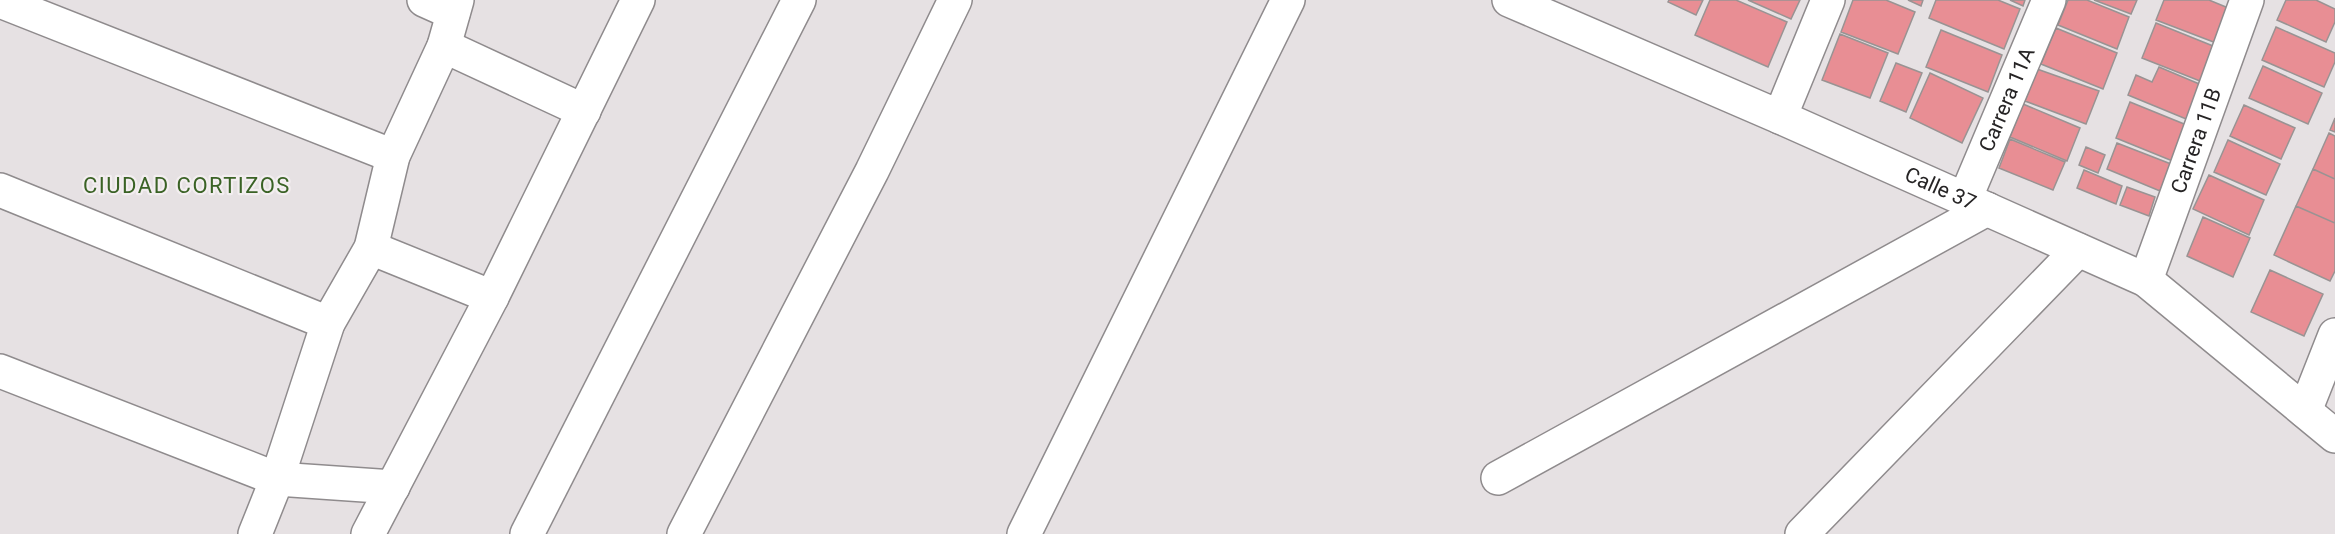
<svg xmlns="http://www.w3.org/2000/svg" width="2335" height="534" font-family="Roboto,sans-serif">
<rect width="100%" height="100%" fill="#e6e1e3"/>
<path fill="#e88e94" stroke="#999393" stroke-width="1.5" d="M1669,0H1703L1696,15L1668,2Z
M1710,0H1736L1787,22L1768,67L1695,35Z
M1748,0H1800L1791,19Z
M1853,0H1886L1915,12L1898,54L1841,32Z
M1908,0H1923L1921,6Z
M1936,0H1998L2020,9L2004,49L1929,18Z
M2010,0H2025L2023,6Z
M2068,0H2087L2129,17L2117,49L2058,25Z
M2094,0H2137L2131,14Z
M2164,0H2209L2238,12L2224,46L2156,20Z
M2286,0H2316L2335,9V22L2326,42L2277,20Z
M2156,23L2218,48L2205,83L2142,58Z
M2276,27L2335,53V62L2324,87L2262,60Z
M2056,28L2117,53L2103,89L2041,64Z
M1941,30L2002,55L1988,92L1926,67Z
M1840,34L1888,53L1870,98L1822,80Z
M1896,63L1922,73L1906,112L1880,101Z
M2263,66L2322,93L2308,124L2249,98Z
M2159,67L2204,86L2191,121L2128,95L2136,75L2152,82Z
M2037,69L2099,91L2086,124L2025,101Z
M1930,73L1983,98L1962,143L1910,118Z
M2130,102L2189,126L2175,162L2116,138Z
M2023,104L2080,128L2067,161L2010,137Z
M2244,105L2295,128L2281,159L2230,136Z
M2335,118V132L2330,130Z
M2329,133L2335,136V179L2313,169Z
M2010,139L2065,162L2053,190L1999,168Z
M2228,140L2280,164L2266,195L2214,172Z
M2117,143L2171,164L2160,191L2107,169Z
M2086,147L2105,155L2098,173L2079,165Z
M2313,169L2335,179V223L2296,206Z
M2084,170L2122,186L2116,204L2077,188Z
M2209,175L2264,200L2249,235L2193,209Z
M2127,187L2155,197L2149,216L2120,205Z
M2296,206L2335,223V271L2330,281L2274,255Z
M2203,217L2250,238L2233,277L2187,256Z
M2270,270L2323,294L2304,336L2251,312Z"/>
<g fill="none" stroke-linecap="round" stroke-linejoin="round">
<g stroke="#8f8b8d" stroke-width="36">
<g id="minor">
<path d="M424,0L453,13"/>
<path d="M0,1L393,156"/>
<path d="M444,46L584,111"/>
<path d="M1780,117L1828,0"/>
<path d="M0,190L328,323"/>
<path id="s1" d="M1965,199L2049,0"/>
<path d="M371,248L492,297"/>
<path id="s2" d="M2146,280L2247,0"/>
<path d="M0,371L277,479L393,487"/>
<path d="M2305,411L2335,335"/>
<path d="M1498,478L1987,209"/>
<path d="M255,534L277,479L328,323L371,248L393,156L444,46L457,0"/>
<path d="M368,534L492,297L638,0"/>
<path d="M527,534L799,0"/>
<path d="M684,534L872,171L955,0"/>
<path d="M1024,534L1288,0"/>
<path d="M1802,534L2078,250"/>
</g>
</g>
<g stroke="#8f8b8d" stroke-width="36">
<g id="major">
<path id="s3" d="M1509,0L1780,117L2146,280L2335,436"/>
</g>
</g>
<use href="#minor" stroke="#fff" stroke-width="33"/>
<use href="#major" stroke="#fff" stroke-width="33"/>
</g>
<g text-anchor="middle" stroke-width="4.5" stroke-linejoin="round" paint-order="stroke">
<g font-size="21" fill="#262425" stroke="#f3eef0">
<text dy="7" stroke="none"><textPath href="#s1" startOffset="108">Carrera 11A</textPath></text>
<text dy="7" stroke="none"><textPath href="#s2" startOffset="148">Carrera 11B</textPath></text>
<text dy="7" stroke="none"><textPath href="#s3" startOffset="471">Calle 37</textPath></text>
</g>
<g font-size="22" letter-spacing="1.5" fill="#3a6225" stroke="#f3eef0">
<text x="187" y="193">CIUDAD CORTIZOS</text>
</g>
</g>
</svg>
